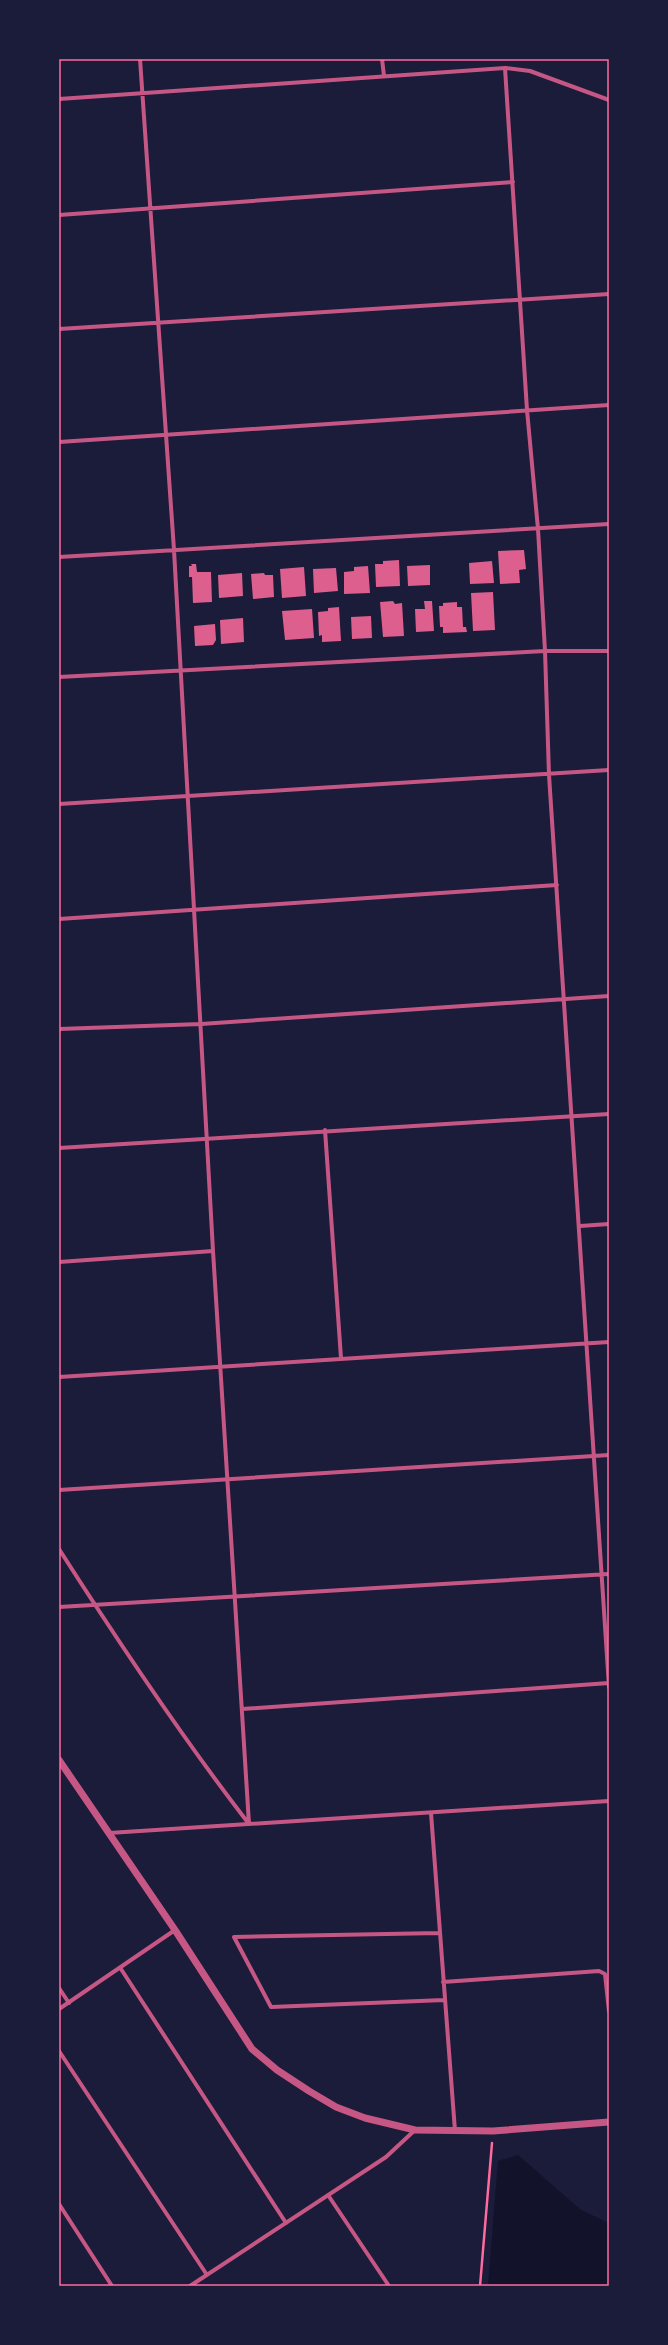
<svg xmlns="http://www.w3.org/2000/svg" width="668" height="2345" font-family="Ubuntu,sans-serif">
<rect width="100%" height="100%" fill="#1b1b3a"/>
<path fill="#12122b" d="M518,2155L581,2210L609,2223V2286H488L498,2161Z"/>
<path fill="#dd5f8e" d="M524,550L526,569L519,570L520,583L500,584L498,551Z
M399,560L400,586L376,587L375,564H383V561Z
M492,561L494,583L470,584L469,563Z
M191,564H196L197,572H211L212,602L193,603L192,577H189V566H192Z
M430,565V585L408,586L407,566Z
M368,566L370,593L344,594V572L354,571V567Z
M304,567L306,596L282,598L280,569Z
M336,568L338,591L314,593L313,569Z
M242,573L243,596L219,598L218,575Z
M264,573L265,575H273L274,597L253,599L251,574Z
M493,592L495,630L473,631L471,593Z
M393,601L395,604L402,603L404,636L383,637L380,602Z
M424,601H432L434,631L416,632L415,609H425Z
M457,602V607H462L463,627H466L467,632L443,633V627H440L439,606H443V603Z
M339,607L341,641L322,642V635L319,636L318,612L328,611V608Z
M312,609L314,638L285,640L282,611Z
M371,616L372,638L352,639L351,617Z
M243,618L244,642L221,644L220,620Z
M215,624L216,640L213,645L195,646L194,626Z"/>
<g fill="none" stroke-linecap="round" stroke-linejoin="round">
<path stroke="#ff6b9d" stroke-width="2.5" d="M480,2286L492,2143"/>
<path stroke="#c65784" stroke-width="4" d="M140,59L174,550L213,1251L249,1824
M382,59L384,76
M505,68L527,410L538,529L545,651L549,775L609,1687
M59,99L505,68L530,71L609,100
M59,215L513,182
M59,329L609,294
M59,442L609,405
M59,557L609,524
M59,677L545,651H609
M59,804L609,770
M59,919L557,885
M59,1029L201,1024L609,996
M325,1130L341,1358
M59,1148L609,1114
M580,1226L609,1224
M59,1262L213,1251
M59,1377L609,1342
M59,1490L609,1455
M59,1549C119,1643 181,1736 249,1824
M59,1607L609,1574
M242,1709L609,1683
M431,1813L455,2131
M109,1833L609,1801
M439,1933L234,1937L271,2007L444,2000
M121,1969L286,2223
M443,1982L599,1971L605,1974L609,2011
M59,1988L69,2003
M59,2009L175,1930
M59,2051L207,2275
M328,2195L389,2286
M59,2204L112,2286
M190,2286L386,2157L415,2130"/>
<path stroke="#c65784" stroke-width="7" d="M59,1760L175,1930L252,2049L277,2070L309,2091L336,2107L365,2118L415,2130L493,2131L609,2122"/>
</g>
<rect width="668" height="2345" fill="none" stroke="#1b1b3a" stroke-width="120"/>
<rect x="60" y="60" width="548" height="2225" fill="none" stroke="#ff6b9d" stroke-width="1.5"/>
</svg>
